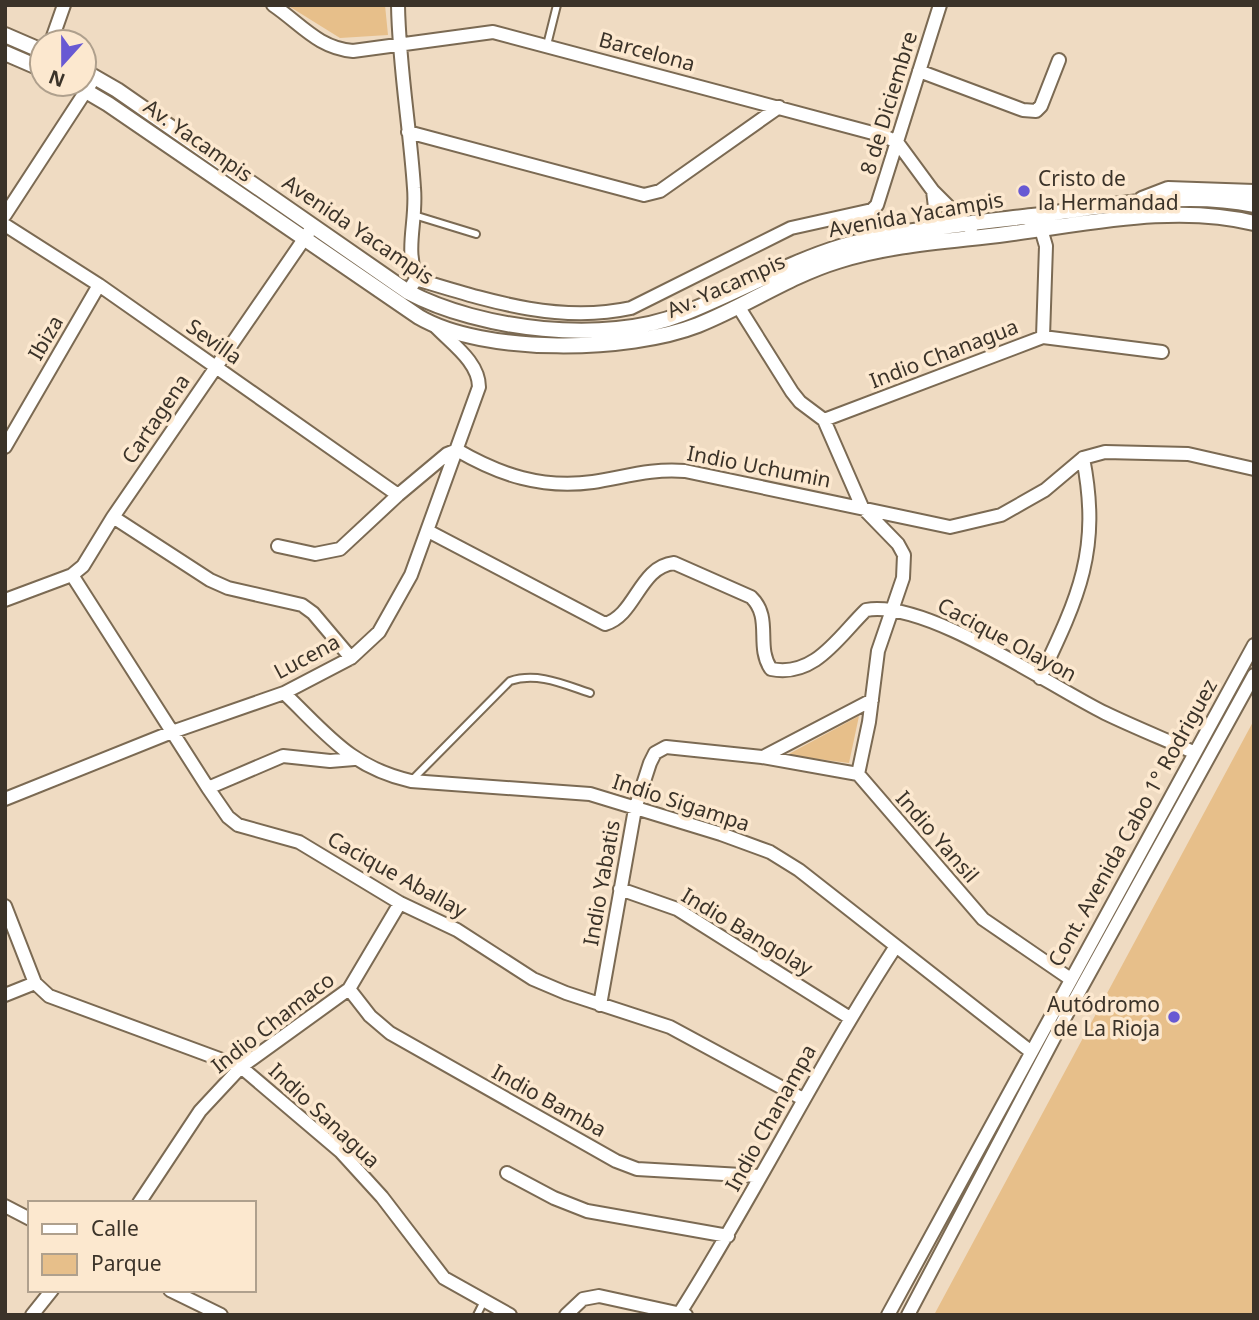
<svg xmlns="http://www.w3.org/2000/svg" width="1259" height="1320" font-family="'Noto Sans',sans-serif">
<rect width="100%" height="100%" fill="#efdbc2"/>
<path fill="#e7bf8a" d="M287,5H385L388,35L340,38Z
M859,716L849,763L787,755Z
M1254,720V1315H934Z"/>
<g fill="none" stroke-linecap="round" stroke-linejoin="round">
<g stroke="#7b6a53" stroke-width="10">
<path id="service" d="M547,45L557,5
M414,215L476,234
M412,780L510,681C537,672 563,684 590,693
M477,1315L483,1303"/>
</g>
<g stroke="#7b6a53" stroke-width="16">
<path id="minor" d="M273,5C301,24 318,48 353,51L493,32L884,136L897,142L933,191L971,229
M398,5C399,67 410,127 414,188C417,222 405,245 416,279
M51,42L64,5
M919,71L1023,110L1036,111L1041,106L1059,60
M408,132L644,195L660,191L779,107
M5,215L95,77
M1025,217L1041,229L1046,246L1043,337
M5,225L99,285L398,495
M929,231L935,207L933,191
M408,292L416,279C486,300 557,324 631,308L791,228L872,210L877,205L940,5
M738,306L792,392L800,402L824,420L862,507L898,544L904,555L903,578L878,651L869,722L858,774
M824,420L1043,337L1162,352
M5,447L99,285
M113,517L210,580L228,588L302,605L313,613L351,658
M428,531L605,624C636,615 639,567 674,563L751,597C773,618 755,646 771,669C815,678 839,636 866,610C926,599 1048,685 1105,713C1134,727 1164,739 1193,752
M278,546L315,554L340,549L398,495L447,454L457,450C500,475 542,489 593,482C625,477 652,468 685,471L950,527L1001,515L1045,490L1083,458L1105,452L1188,454L1254,469
M72,575L208,788L228,817L238,825L299,842L400,903L457,930L533,979L566,993L670,1027L803,1099
M5,600L72,575L83,566L113,517L313,226
M1040,678C1079,596 1101,550 1083,458
M284,693C327,734 350,767 411,781L590,794L721,834L770,852L799,870L1030,1051
M763,757L872,700
M208,788L283,756L330,761L354,759
M5,799L172,732L284,693L351,658L379,632L411,575L479,387C479,362 452,344 435,326
M620,889L677,909L850,1018
M5,906L35,983L49,996L241,1067L341,1152L382,1197L444,1278L510,1315
M349,989L370,1016L390,1033L616,1161L637,1169L759,1176
M5,995L35,983
M600,1005L635,809L650,763L655,753L666,747L762,757L858,774L983,919L1069,978
M507,1173L554,1198L587,1211L728,1236
M139,1203L200,1111L241,1067L349,989L400,903
M5,1206L30,1219
M170,1290L221,1315
M681,1311C757,1191 819,1064 896,946
M32,1315L52,1290
M566,1315L583,1299L599,1296L686,1315
M888,1315L1254,645
M908,1315L1063,1021L1254,675"/>
</g>
<g stroke="#7b6a53" stroke-width="18">
<path id="tertiary" d="M5,35L42,51
M5,53L42,69
M84,71L117,90L408,292C480,330 605,345 682,314C736,293 787,263 843,246C900,230 973,223 1032,216C1104,207 1181,190 1254,205
M74,84L108,104L419,317C484,355 629,352 698,325C746,306 789,276 838,261C891,244 951,241 1006,234C1086,224 1174,203 1254,223
M1142,199L1168,189L1254,192"/>
</g>
<use href="#service" stroke="#fff" stroke-width="6"/>
<use href="#minor" stroke="#fff" stroke-width="12"/>
<use href="#tertiary" stroke="#fff" stroke-width="14"/>
</g>
<g fill="#6859d3" stroke="#fce8cf" stroke-width="2.5">
<circle cx="1024" cy="191" r="7"/>
<circle cx="1174" cy="1017" r="7"/>
</g>
<g text-anchor="middle" stroke-width="7" stroke-linejoin="round" paint-order="stroke">
<g font-size="21" fill="#3b3329" stroke="#fce8cf">
<text transform="translate(647 52) rotate(15)" y="7">Barcelona</text>
<text transform="translate(889 103) rotate(-73)" y="7">8 de Diciembre</text>
<text transform="translate(198 141) rotate(35)" y="7">Av. Yacampis</text>
<text transform="translate(916 215) rotate(-10)" y="7">Avenida Yacampis</text>
<text transform="translate(358 230) rotate(34)" y="7">Avenida Yacampis</text>
<text transform="translate(726 286) rotate(-24)" y="7">Av. Yacampis</text>
<text transform="translate(46 338) rotate(-60)" y="7">Ibiza</text>
<text transform="translate(214 342) rotate(35)" y="7">Sevilla</text>
<text transform="translate(944 354) rotate(-21)" y="7">Indio Chanagua</text>
<text transform="translate(156 419) rotate(-56)" y="7">Cartagena</text>
<text transform="translate(759 467) rotate(11)" y="7">Indio Uchumin</text>
<text transform="translate(1007 640) rotate(28)" y="7">Cacique Olayon</text>
<text transform="translate(307 657) rotate(-28)" y="7">Lucena</text>
<text transform="translate(681 803) rotate(18)" y="7">Indio Sigampa</text>
<text transform="translate(1133 823) rotate(-61)" y="7">Cont. Avenida Cabo 1° Rodriguez</text>
<text transform="translate(937 837) rotate(49)" y="7">Indio Yansil</text>
<text transform="translate(397 875) rotate(29)" y="7">Cacique Aballay</text>
<text transform="translate(602 883) rotate(-80)" y="7">Indio Yabatis</text>
<text transform="translate(747 932) rotate(31)" y="7">Indio Bangolay</text>
<text transform="translate(273 1023) rotate(-38)" y="7">Indio Chamaco</text>
<text transform="translate(549 1101) rotate(29)" y="7">Indio Bamba</text>
<text transform="translate(324 1116) rotate(43)" y="7">Indio Sanagua</text>
<text transform="translate(771 1118) rotate(-61)" y="7">Indio Chanampa</text>
</g>
<g font-size="21" fill="#3b3329" stroke="#fce8cf" text-anchor="start">
<text x="1038" y="186">Cristo de<tspan x="1038" dy="24">la Hermandad</tspan></text>
<text x="1160" y="1012" text-anchor="end">Autódromo<tspan x="1160" dy="24">de La Rioja</tspan></text>
</g>
</g>
<rect width="1259" height="1320" fill="none" stroke="#3b3329" stroke-width="14"/>
<rect x="28" y="1201" width="228" height="91" fill="#fce8cf" stroke="#afa08d" stroke-width="2"/>
<rect x="42" y="1224" width="35" height="10" fill="#ffffff" stroke="#afa08d" stroke-width="2"/>
<text x="91" y="1236" font-size="21" fill="#3b3329">Calle</text>
<rect x="42" y="1254" width="35" height="21" fill="#e7bf8a" stroke="#afa08d" stroke-width="2"/>
<text x="91" y="1271" font-size="21" fill="#3b3329">Parque</text>
<g transform="translate(63 63) rotate(201)"><circle r="33" fill="#fce8cf" stroke="#afa08d" stroke-width="2"/>
<path d="M0-5L12 26L0 18L-12 26Z" fill="#6859d3"/>
<text y="-10" font-size="19" font-weight="bold" text-anchor="middle" fill="#3b3329">N</text>
</g>
</svg>
